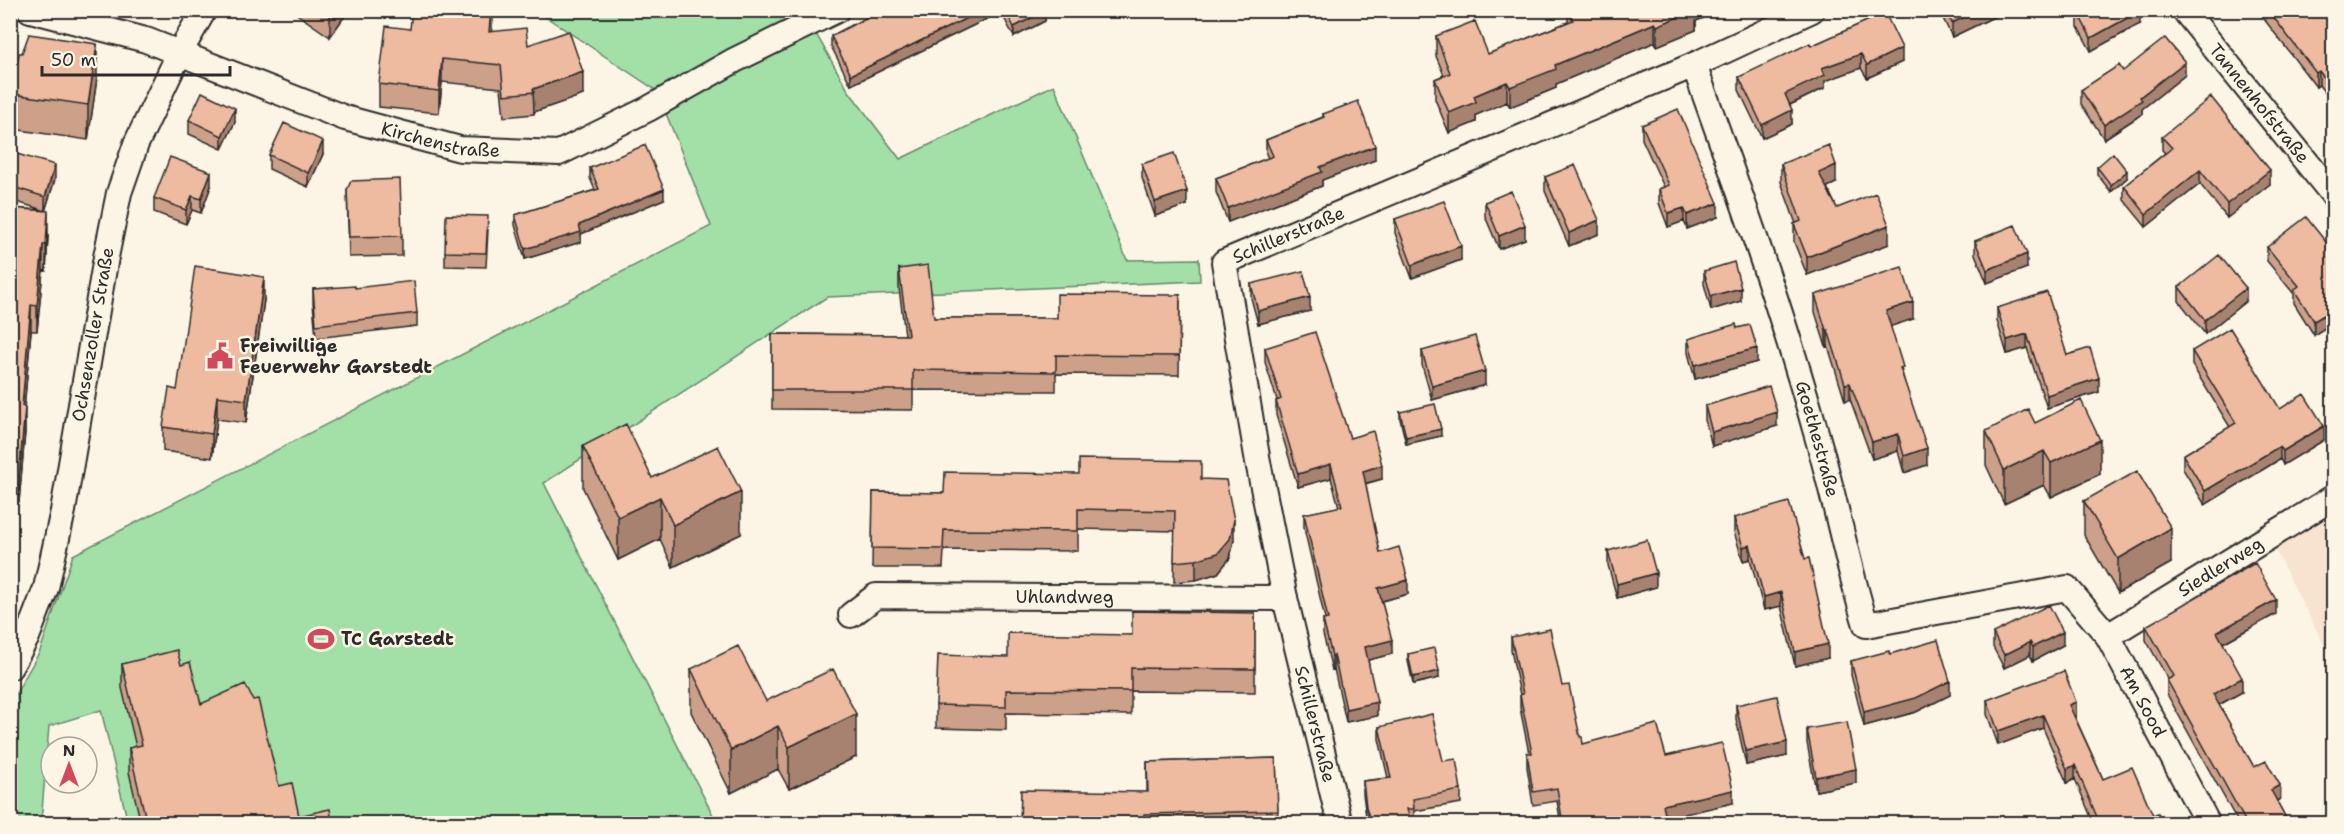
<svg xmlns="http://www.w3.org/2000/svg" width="2344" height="834" font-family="'Shantell Sans',sans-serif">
<rect width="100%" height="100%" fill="#fcf5e5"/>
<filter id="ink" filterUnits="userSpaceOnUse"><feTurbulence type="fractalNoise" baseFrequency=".0167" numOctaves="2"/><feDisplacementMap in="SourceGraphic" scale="12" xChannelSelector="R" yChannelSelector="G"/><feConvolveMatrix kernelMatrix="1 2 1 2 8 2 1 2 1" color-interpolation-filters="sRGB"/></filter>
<g filter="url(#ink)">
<path fill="#f8e3d0" d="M2333,510V662L2274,548Z"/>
<path fill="#a2e0a8" stroke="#66866a" stroke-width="1.5" d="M537,11H795L811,25L848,90L900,159L1054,85L1127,260L1199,259L1200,281L827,297L544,483L717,823H128L101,710L49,726L41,823H11V702L40,651L73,555L711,226L657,91Z"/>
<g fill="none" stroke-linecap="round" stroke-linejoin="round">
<g stroke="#2b2b2b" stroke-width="28">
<g id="minor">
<path id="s1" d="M30,10L146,40L345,118L460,149L559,153L648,109L735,60L837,10"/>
<path id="s2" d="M2184,10L2334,196"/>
<path id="s3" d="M1694,65C1738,187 1782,310 1817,436C1835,498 1847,563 1866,625L2067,588L2108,636L2208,824"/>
<path id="s4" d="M851,615L876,596L1285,598"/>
<path id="s5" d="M2108,636L2334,497"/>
<path id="s6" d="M10,667L27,637L46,588L63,511L106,257L119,193L136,144L180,52L204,10"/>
<path id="s7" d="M1340,824L1285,598L1258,462L1224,262L1694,65L1812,10"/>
</g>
</g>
<use href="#minor" stroke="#fcf5e5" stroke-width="24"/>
</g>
<path fill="#cda08a" stroke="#2b2b2b" stroke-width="1.5" d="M291,10H349L330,37Z
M494,10L491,32L528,45L583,95L534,112V114L504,117L501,88L442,82L439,113L379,107V84L410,29Z
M881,10H1045V21L1014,37L1001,12L851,85L831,46V36Z
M1568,10H1723L1696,21V30L1657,46L1655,42L1556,84V88L1510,107L1507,102L1476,115V122L1449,133L1435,99V79L1444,75L1436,56V36L1488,54L1568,22Z
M1939,10H2002V13L1952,37Z
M2257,10H2334V105L2319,85L2316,87Z
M1885,13L1902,62L1867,78L1861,68L1825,81V88L1790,105L1792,124L1762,138L1739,90V77L1811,46Z
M2078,13L2140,24L2091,51L2078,27Z
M2123,71L2185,75L2142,109V114L2104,139L2081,104V90Z
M97,78L88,140L13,129V94Z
M1323,114L1375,160L1322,180V186L1228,222L1216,192V178L1268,158L1266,154V140L1323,117Z
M189,120L235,122L222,149L189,134Z
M1642,125L1718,217L1687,229L1684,221L1668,227L1659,203V189L1664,187L1642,139Z
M2162,137L2270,184L2227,218L2200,184L2146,227L2124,200V186L2165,153L2162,150Z
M10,152L55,179L45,211L48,236L46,271L43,270L37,331H31L24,407L25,432L19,502H10V208L43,210L10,200Z
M323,154L308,187L269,169V155Z
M1142,164L1187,205L1155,216L1142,178Z
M1781,164L1836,183L1827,187L1837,208L1889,244L1807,275L1794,242V224H1796L1781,182Z
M2097,167L2127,178L2111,192L2097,174Z
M590,168L664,199L581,234V242L525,259L515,225V215L595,190L590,178Z
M1545,177L1599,234L1569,246L1545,191Z
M211,186L201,213L192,210L186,224L154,212V198Z
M347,190L402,236V256L349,257Z
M1485,202L1525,239L1499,249L1485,216Z
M1395,219L1461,260L1412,278L1395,233Z
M488,230L486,267L445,266V252Z
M1975,241L2027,268L1987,283L1975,254Z
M2267,247L2334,252L2314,335L2294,303V294L2267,261Z
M899,269L934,318H1057L1180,295L1179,375L1056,374V391L913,390V410L772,409V334L905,335L899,288Z
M1704,271L1741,301L1711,310L1704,284Z
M1251,284L1310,311L1258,324L1251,298Z
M2179,287L2246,301L2205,334L2179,301Z
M355,288L417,313V326L316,338L313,303V289Z
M1815,295L1913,319L1890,326L1903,376L1927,465L1904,473L1898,451L1872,459L1850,399L1845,401L1828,346L1826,347L1815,312Z
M264,300L246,423L217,419L212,458L163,451V427L177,390Z
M1997,308L2067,355L2099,392L2047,408L2027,348L2007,354L1997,321Z
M1737,328L1757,362L1695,379L1688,353V339Z
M1265,348L1350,438L1382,479L1365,484L1380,553L1408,594L1382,601L1392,654L1368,660L1377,716L1346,722L1334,669L1332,670L1323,634V620L1325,619L1304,528V514L1339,507L1331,478L1298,487L1276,415V401L1277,400L1265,362Z
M1422,351L1485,385L1432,400L1422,365Z
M2192,351L2280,409L2324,440L2283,465L2280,459L2205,505L2183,469V455L2230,427L2192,365Z
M1705,406L1777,426L1712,446L1705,420Z
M1400,412L1441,436L1406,444L1400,419Z
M2035,423L2100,474L2051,497L2044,485L2004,504L1986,465V431Z
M583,446L652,478L741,534L673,567L660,539L618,560L583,488Z
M1201,479L1234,540L1230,558L1218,573L1196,580L1174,582L1175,531L1078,529V551L944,550L943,568H872L873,492L944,493Z
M2084,501L2171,563L2118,593L2084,535Z
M1734,518L1828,658L1795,666L1781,606L1764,610L1750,559L1743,561L1734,532Z
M1608,551L1656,587L1617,598L1608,565Z
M1255,613V692L1131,691V715L1006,713V730L936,728V705L1008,657Z
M2276,614L2223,643L2242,692L2219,705L2254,767L2280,799L2277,801L2289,824H2239L2167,694V680L2168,679L2146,640V626Z
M1993,633L2063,645L2033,661L2030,655L2004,668L1993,647Z
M1511,637L1562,686L1580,737L1583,744L1666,756L1733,803L1665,818L1667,824H1561L1557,801L1533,805L1527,767V753H1529L1520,708V695L1511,650Z
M1408,654L1439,678L1413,684L1408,661Z
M1890,654L1950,695L1916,712L1864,726L1851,675V661Z
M122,664L181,665L201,704L279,786L299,816L332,824H141L129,772V748L136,747L122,688Z
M691,669L766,701L856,757L789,789L778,769L731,793L691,712Z
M1987,700L2076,716L2075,717L2103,779L2153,815L2163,824H2094L2075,779L2067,783L2043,728L1998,745L1987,714Z
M1736,705L1787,756L1746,765L1736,719Z
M1379,727L1443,761L1461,790V803L1414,811V821L1410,822L1411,824H1367L1363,794V781L1388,778L1379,739Z
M1807,729L1856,783L1816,791L1807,743Z
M1276,758L1278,824H1020L1147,792V762Z"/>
<path fill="#a78270" stroke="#2b2b2b" stroke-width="1.5" d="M335,10H349L330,37V17Z
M491,10H494L489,54V32Z
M983,10H1001V12L851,85V75Z
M1693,10H1723L1696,21V30L1657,46V26Z
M1979,10H2002V13L1952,37V23Z
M1045,11V21L1014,37V27Z
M2140,11V24L2091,51V38Z
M1655,23V42L1556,84V88L1510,107V87L1555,65Z
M97,44V78L88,140V105Z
M1902,48V62L1867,78V65Z
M1861,54V68L1825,81V88L1785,107V94L1822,68Z
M442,59V82L439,113V91Z
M2185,62V75L2142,109V114L2104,139V125Z
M2319,71V85L2316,87V73Z
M583,72V95L534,112L533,89Z
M1507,82V102L1476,115V122L1449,133V113L1474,96Z
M235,108V122L222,149V136Z
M1792,110V124L1762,138V125Z
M323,141V154L308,187V173Z
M1375,146V160L1322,180V186L1228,222V208L1320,167Z
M55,165V179L45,211V197Z
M1836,165V183L1819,191V173Z
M2200,170V184L2146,227V214Z
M2270,170V184L2227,218V204Z
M2127,171V178L2111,192V185Z
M211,172V186L201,213V199Z
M664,189V199L581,234V242L525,259V249L579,225Z
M1187,191V205L1155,216V202Z
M192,196V210L186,224V210Z
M1718,203V217L1687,229V215Z
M1684,208V221L1668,227V213Z
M48,211V236L46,271V245Z
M1599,220V234L1569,246V233Z
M1525,225V239L1499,249V236Z
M1889,225V244L1807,275V257Z
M43,245V270L37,331V306Z
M1461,246V260L1412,278V265Z
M2027,254V268L1987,283V270Z
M264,277V300L246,423V400Z
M1741,288V301L1711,310V296Z
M2246,288V301L2205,334V320Z
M1310,297V311L1258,324V311Z
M1913,302V319L1886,328V311Z
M31,305V331L22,432V406Z
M2334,309V322L2314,335V321Z
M1826,330H1828V346L1826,347Z
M2027,334V348L2007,354V340Z
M1757,348V362L1695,379V365Z
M1485,371V385L1432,400V386Z
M2099,378V392L2047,408V395Z
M1850,383V399L1845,401V384Z
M217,396V419L212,458V434Z
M25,407V432L19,502V477Z
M1777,412V426L1712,446V432Z
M2324,426V440L2283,465V451Z
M1441,429V436L1406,444V437Z
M1898,434V451L1872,459V442Z
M2100,440V474L2051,497V463Z
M2280,446V459L2205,505V491Z
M1927,448V465L1904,473V456Z
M2044,451V485L2004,504V470Z
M1331,464V478L1298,487V474Z
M1382,465V479L1363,484V471Z
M741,492V534L673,567V525Z
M660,497V539L618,560V517Z
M1234,520V540L1230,558L1218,573L1196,580V560Z
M2171,528V563L2118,593V559Z
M1750,545V559L1743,561V547Z
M1656,573V587L1617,598V584Z
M1408,580V594L1378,602V588Z
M1781,592V606L1764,610V597Z
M2276,600V614L2217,646V632Z
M2063,632V645L2033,661V647Z
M1392,640V654L1365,661V647Z
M2030,642V655L2004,668V655Z
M1828,644V658L1795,666V652Z
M1334,655V669L1332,670V656Z
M1439,671V678L1413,684V677Z
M2242,678V692L2213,708V694Z
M1950,681V695L1916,712L1864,726V712Z
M1377,702V716L1346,722V709Z
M2076,702V716L2069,719V705Z
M856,714V757L789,789V747Z
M2043,715V728L1998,745V731Z
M778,726V769L731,793V750Z
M1787,742V756L1746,765V751Z
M2075,765V779L2067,783V769Z
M1856,769V783L1816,791V777Z
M2280,785V799L2271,804V790Z
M1733,790V803L1663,819V805Z"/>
<path fill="#eebaa0" stroke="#2b2b2b" stroke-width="1.5" d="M321,10H335L330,17Z
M412,10H491L489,32L526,28L528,45L569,31L583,72L533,89L534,92L504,95L501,65L442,59L439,91L379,84L386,26L410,29Z
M881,10H983L851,75L831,36Z
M1005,10H1045V11L1014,27Z
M1569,10H1695L1657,26L1655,23L1555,65L1556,69L1510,87L1507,82L1474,96L1476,102L1449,113L1435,79L1450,73L1436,36L1475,21L1488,54L1573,20Z
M1945,10H1979L1952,23Z
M2083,10H2139L2140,11L2091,38L2078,13Z
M2268,10H2334V91L2319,71L2316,73Z
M1885,13L1902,48L1867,65L1861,54L1822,68L1825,75L1785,94L1792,110L1762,125L1739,77L1810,43L1811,46Z
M29,34L97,44L88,105L13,94L19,53H22Z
M2165,38L2185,62L2140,97L2142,100L2104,125L2081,90L2119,65L2123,71Z
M202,92L235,108L222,136L189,120Z
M2211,97L2270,170L2227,204L2200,170L2146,214L2124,186L2172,148L2162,137Z
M1358,101L1375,146L1320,167L1322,172L1228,208L1216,178L1273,156L1266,140L1324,117L1323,114Z
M1678,109L1718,203L1687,215L1684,208L1668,213L1659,189L1669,185L1642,125Z
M284,123L323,141L308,173L269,155Z
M645,145L664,189L579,225L581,232L525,249L515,215L599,189L590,168Z
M1829,145L1836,165L1819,173L1837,208L1876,193L1889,225L1807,257L1794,224L1801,221L1781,164Z
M10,152L55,165L45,197L10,186Z
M1174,153L1187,191L1155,202L1142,164Z
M2113,153L2127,171L2111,185L2097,167Z
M170,157L211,172L201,199L192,196L186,210L154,198Z
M1575,165L1599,220L1569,233L1545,177Z
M400,179L402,236L349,237L347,190L351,181Z
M1511,191L1525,225L1499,236L1485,202Z
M1444,201L1461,246L1412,265L1395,219Z
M10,208L48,211L46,245H43L37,306L31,305L22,406L25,407L19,477L10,476Z
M446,215L488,216L486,253L445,252Z
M2306,217L2334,252V309L2314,321L2294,290L2299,286L2267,247Z
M2015,225L2027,254L1987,270L1975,241Z
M2219,255L2246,288L2205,320L2179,287Z
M1734,262L1741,288L1711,296L1704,271Z
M928,265L934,318H1057V294L1180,295L1179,356L1056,355V372L913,370V390H772V334L908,335L899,269Z
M195,266L264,277L246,400L217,396L212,434L163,427L169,388L177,390Z
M1902,267L1913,302L1886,311L1903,367L1900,368L1927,448L1904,456L1898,434L1872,442L1850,383L1845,384L1828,330H1826L1815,295Z
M1303,271L1310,297L1258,311L1251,284Z
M414,281L417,313L316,325L313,289L355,286V288Z
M2047,292L2067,355L2090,348L2099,378L2047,395L2027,334L2007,340L1997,308Z
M1736,324L1737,328L1750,325L1757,348L1695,365L1688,339Z
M2230,328L2280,409L2304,394L2324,426L2283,451L2280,446L2205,491L2183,455L2236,423L2192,351Z
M1315,332L1350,438L1373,431L1382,465L1363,471L1380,553L1399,547L1408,580L1378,588L1392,640L1365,647L1377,702L1346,709L1334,655L1332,656L1323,620L1328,619L1304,514L1342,506L1331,464L1298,474L1276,401L1281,399L1265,348Z
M1475,336L1485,371L1432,386L1422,351Z
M1769,386L1777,412L1712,432L1705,406Z
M2081,400L2100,440L2051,463L2044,451L2004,470L1986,431L2028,409L2035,423Z
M1435,404L1441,429L1406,437L1400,412Z
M626,424L652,478L718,446L741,492L673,525L660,497L618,517L583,446Z
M1079,459L1201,461V479L1226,480L1234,520L1230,539L1218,553L1196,560L1174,562L1175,511L1078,509V531L944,530L943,549L872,548L873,492L944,493L945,472L1079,474Z
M2137,471L2171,528L2118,559L2084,501Z
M1789,502L1805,559L1809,558L1828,644L1795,652L1781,592L1764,597L1750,545L1743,547L1734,518Z
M1647,540L1656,573L1617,584L1608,551Z
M2255,563L2276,600L2217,632L2242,678L2213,694L2254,767L2266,761L2280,785L2271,790L2289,824H2247L2167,680L2174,676L2146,626Z
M2049,605L2063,632L2033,647L2030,642L2004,655L1993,633Z
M1132,611L1255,613V669L1131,668V691L1006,690V707L936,705L938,655L1008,657V633L1132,635Z
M1550,629L1562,686L1569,685L1580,737H1582L1583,744L1657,724L1666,756L1722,743L1733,790L1663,805L1667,824H1563L1557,788L1533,792L1527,753H1532L1520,695L1523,694L1511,637Z
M1938,640L1950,681L1916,698L1864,712L1851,661L1889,651L1890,654Z
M738,646L766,701L833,669L856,714L789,747L778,726L731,750L691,669Z
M1434,648L1439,671L1413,677L1408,654Z
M177,650L181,665L190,662L201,704L245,684L253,700L258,699L279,786L292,783L299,816L330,809L332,824H147L129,748L142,745L122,664Z
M2064,671L2076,702L2069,705L2103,779L2132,767L2153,815L2158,813L2163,824H2100L2075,765L2067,769L2043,715L1998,731L1987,700Z
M1777,696L1787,742L1746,751L1736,705Z
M1432,714L1443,761L1456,759L1461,790L1413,799L1414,809H1407L1411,824H1371L1366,807L1363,781L1391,778L1379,727Z
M1847,722L1856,769L1816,777L1807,729Z
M1276,758L1278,811L1144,814V824H1020L1021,790L1148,792L1147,762Z"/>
</g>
<defs>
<g id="civic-bare" transform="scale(2.07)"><path d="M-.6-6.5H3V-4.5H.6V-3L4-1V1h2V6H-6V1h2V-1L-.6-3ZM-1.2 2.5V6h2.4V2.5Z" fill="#d1495b" stroke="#fcf5e5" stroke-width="2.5" paint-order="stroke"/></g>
<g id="stadium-bare" transform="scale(2.07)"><path d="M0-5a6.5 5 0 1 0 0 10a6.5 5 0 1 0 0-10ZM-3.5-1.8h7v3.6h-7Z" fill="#d1495b" stroke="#fcf5e5" stroke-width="2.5" paint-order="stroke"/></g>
</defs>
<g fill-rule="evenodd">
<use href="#civic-bare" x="220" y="356"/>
<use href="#stadium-bare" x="321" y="639"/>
</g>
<g text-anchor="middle" stroke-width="5" stroke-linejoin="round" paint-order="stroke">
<g font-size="18" fill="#2b2b2b" stroke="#fcf5e5">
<text dy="6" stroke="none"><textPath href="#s2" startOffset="120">Tannenhofstraße</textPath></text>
<text dy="6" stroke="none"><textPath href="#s1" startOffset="432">Kirchenstraße</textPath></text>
<text dy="6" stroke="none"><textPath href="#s7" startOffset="644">Schillerstraße</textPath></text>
<text dy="6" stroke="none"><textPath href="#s6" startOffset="345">Ochsenzoller Straße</textPath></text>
<text dy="6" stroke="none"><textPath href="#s3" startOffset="394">Goethestraße</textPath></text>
<text dy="6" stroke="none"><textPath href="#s5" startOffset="132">Siedlerweg</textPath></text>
<text dy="6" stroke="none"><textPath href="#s4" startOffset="220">Uhlandweg</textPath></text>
<text dy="6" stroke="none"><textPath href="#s3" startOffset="928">Am Sood</textPath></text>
<text transform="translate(1315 724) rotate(76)" y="6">Schillerstraße</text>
</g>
<g font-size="18" font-weight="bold" fill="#2b2b2b" stroke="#fcf5e5" text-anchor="start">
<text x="240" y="352">Freiwillige<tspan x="240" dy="21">Feuerwehr Garstedt</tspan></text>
<text x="341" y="645">TC Garstedt</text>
</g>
</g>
<rect width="2344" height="834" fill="none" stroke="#fcf5e5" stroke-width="36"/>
<rect x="18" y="18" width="2308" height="798" fill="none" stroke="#2b2b2b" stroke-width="2" filter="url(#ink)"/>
<g transform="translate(69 765)"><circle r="28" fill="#fcf5e5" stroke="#a8a49b" stroke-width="1.5"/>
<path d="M0-4.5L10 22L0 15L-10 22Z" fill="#d1495b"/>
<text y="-9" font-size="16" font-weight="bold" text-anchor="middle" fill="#2b2b2b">N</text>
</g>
<path d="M42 66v9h188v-9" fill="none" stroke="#2b2b2b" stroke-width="3"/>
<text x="51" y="66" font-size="18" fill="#2b2b2b" stroke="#fcf5e5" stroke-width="4.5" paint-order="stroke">50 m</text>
</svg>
